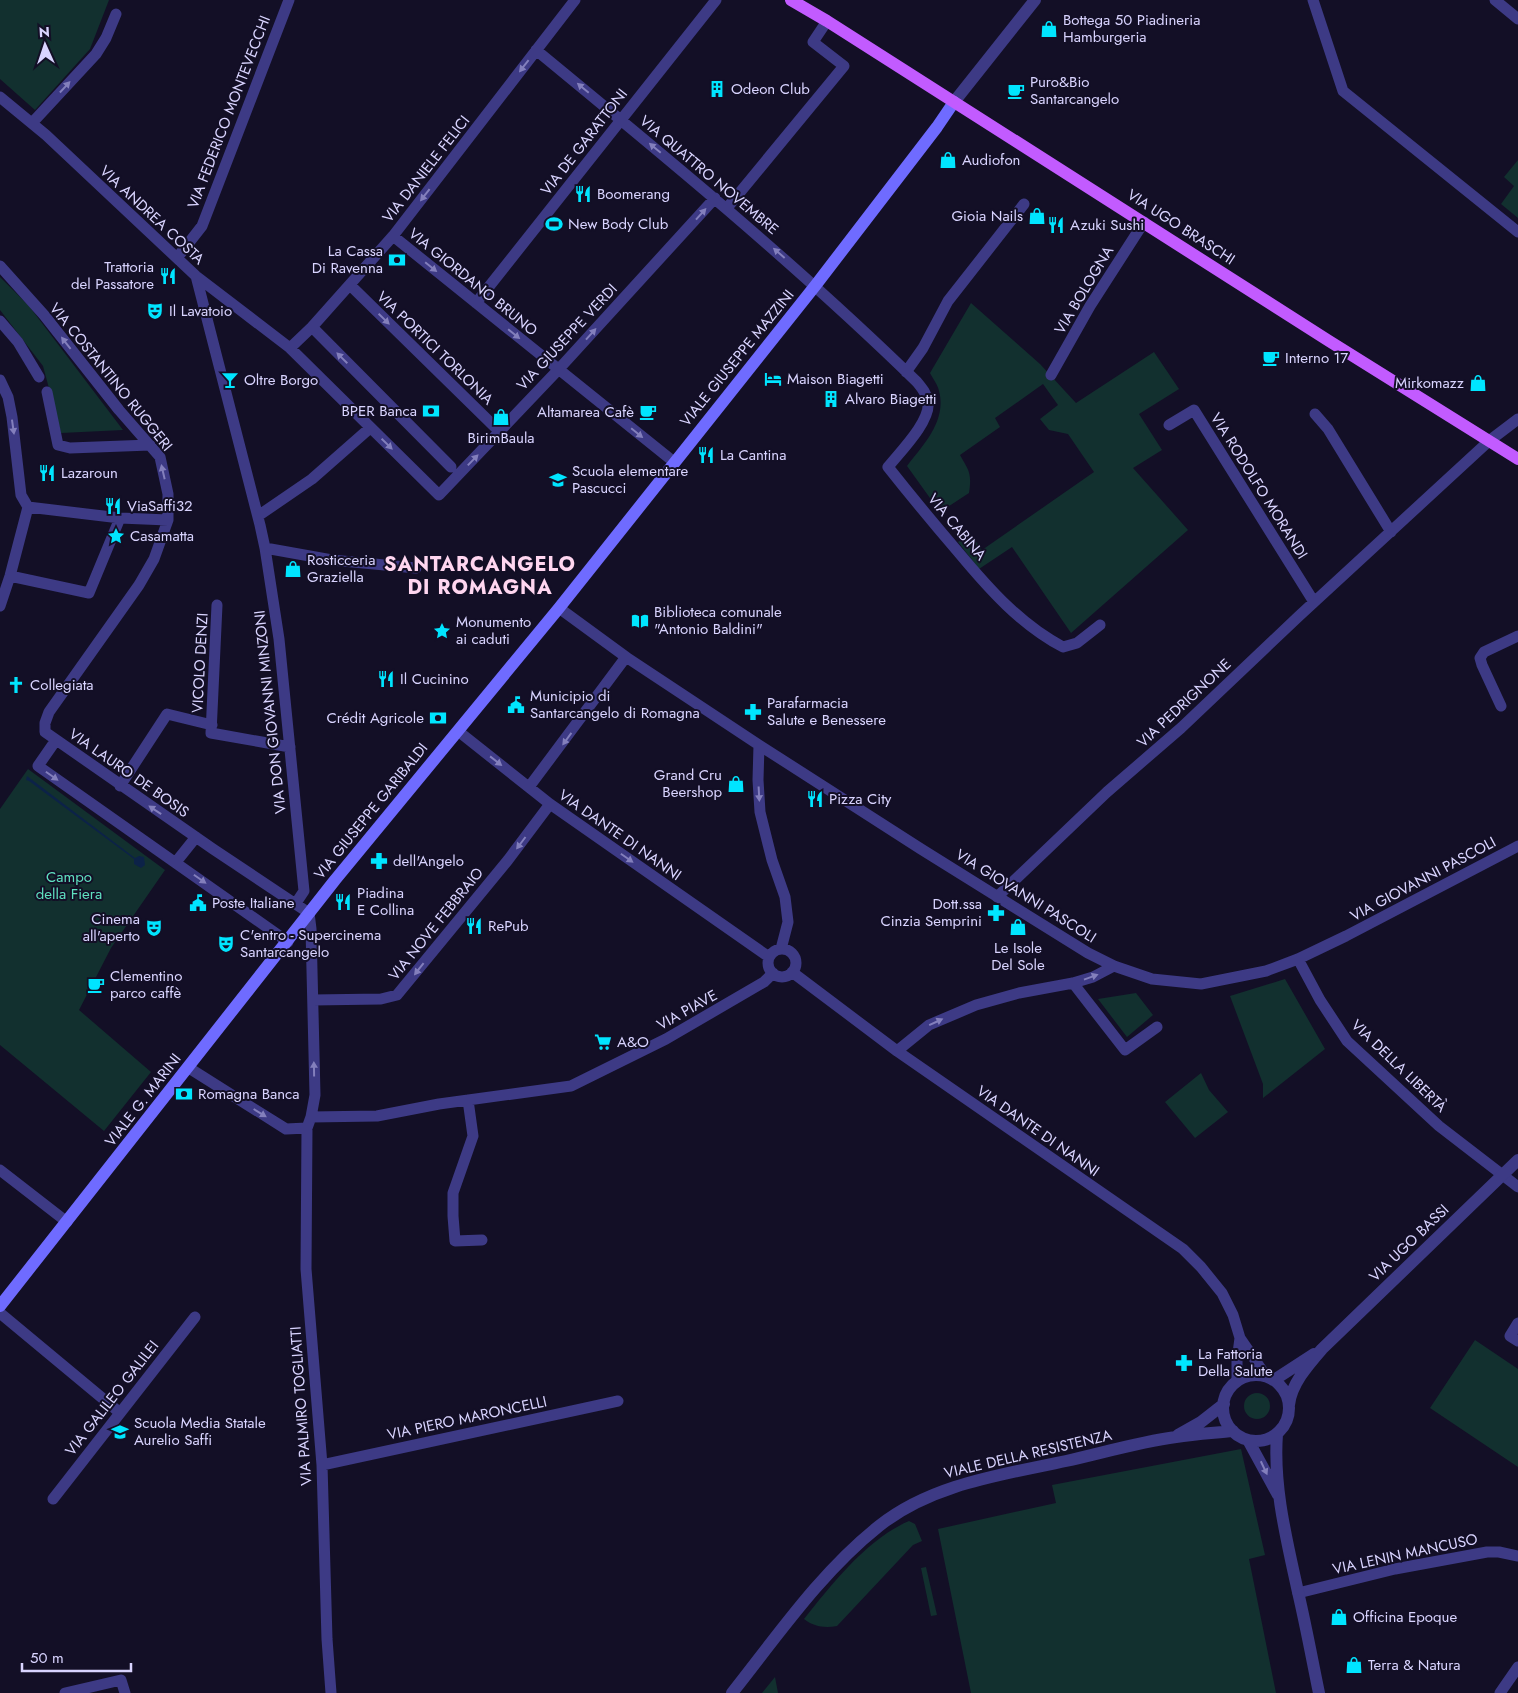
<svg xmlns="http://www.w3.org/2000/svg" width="1518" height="1693" font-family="Jost,sans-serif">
<rect width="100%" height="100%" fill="#130f26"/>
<path fill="#12302f" d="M0,0H109L90,49L35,110L0,79Z
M1518,160V218L1501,204L1514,186L1504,177Z
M0,277L29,306L123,430L61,433L43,366L0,310Z
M971,303L1040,364L1076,403L1154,352L1179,389L1139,414L1162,450L1133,468L1188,530L1071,633L1012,547L979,569L958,542L970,533L982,550L1094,472L1068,434L1049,430L1040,419L1058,405L1043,384L995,418L1000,427L960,455C969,471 972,473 969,493L940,512L907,466C923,445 947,421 939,391C938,385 933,379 930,373Z
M28,769L165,870L111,948L79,1010L151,1072L104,1131L0,1045V809Z
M1285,979L1325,1049L1263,1098V1084L1230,996Z
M1136,993L1153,1015L1127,1037L1098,999Z
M1201,1073L1209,1090L1228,1112L1195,1138L1165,1102Z
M1475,1340L1518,1369V1467L1430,1408Z
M1244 1406a13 13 0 1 1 26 0a13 13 0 1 1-26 0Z
M1241,1449L1265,1555L1249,1559L1276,1693H971L938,1529L1056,1503L1052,1485Z
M909,1521L915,1524L922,1541L913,1545L837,1626C825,1628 814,1627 804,1619C832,1584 867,1539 909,1521Z
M926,1567L937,1615L931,1616L921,1568Z
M775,1677L778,1693H762Z"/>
<path fill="#0c2248" d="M27,776L135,858L139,856L144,857L145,865L141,868L134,864V859L29,781L26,780Z"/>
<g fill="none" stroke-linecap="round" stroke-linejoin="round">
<path stroke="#3d3a85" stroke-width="11" d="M1313,0L1343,91L1518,232
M1495,0L1518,19
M536,50C666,157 796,264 917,382C922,388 927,394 928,402C931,421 900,452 888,467C911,496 935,525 959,553C989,589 1021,625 1063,647L1077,643L1100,625
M0,97L46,135L196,276L290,348L439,495L558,370L715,198
M32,123L96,54L106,38L116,14
M727,208L844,66L813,42L827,21
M393,236L674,462
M177,258L202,226L289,0
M0,266L44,315L119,410L160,457L168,494V520L154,559L139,585L49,712L45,723V732L213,849L309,913L311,929L315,1095L311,1117L307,1128L306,1269L322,1465L327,1639L331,1693
M196,276L260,525L265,548L279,639L304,891L296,903
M350,285L500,432
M476,303L716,0
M0,321L18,342L39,377
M312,327L451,467
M290,348L312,327L393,236L575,0
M906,372L923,348L948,301L1024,204
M1051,375L1090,306L1144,222
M0,380L8,397L12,417L21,495L28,507
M47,392L58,445L70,448L150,445
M1315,414L1328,429L1391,532
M1169,425L1194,410L1314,602
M28,507L120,518L168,520
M258,516L312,479L370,428
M265,548L332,560L416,568
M10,576L89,593L120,518
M217,605L211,733L290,747
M0,606L10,576L28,507
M559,608L626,657L759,745L921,849L1088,953L1114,966L1152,979L1201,984L1266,971L1298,959L1346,936L1518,846
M1501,706L1482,665L1480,658L1484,652L1518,636
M458,731L550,804L769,957
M56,740L38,766L288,942
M759,745L758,780L760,812L772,860L785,897L788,922L781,949
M120,786L167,714L212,725
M529,787L626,657
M176,862L196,837
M997,897L1107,792L1181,728L1299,616L1489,441L1518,419
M768 963a14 14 0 1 1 28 0a14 14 0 1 1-28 0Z
M1298,959L1320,1000L1347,1041L1439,1126L1518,1187
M792,972L897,1051L1183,1249L1201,1267L1222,1293L1233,1315L1240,1338L1266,1376
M1073,983L1125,1050L1157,1027
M313,1000L381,999L397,995L508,860L550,804
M897,1051L929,1025L976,1005L1019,993L1073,983L1093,977L1114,966
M189,1068L286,1129L307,1128
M468,1100L473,1136L453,1193V1216L455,1241L482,1240
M311,1117L377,1116L439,1104L571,1086L666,1039L764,982L773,973
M0,1170L67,1222
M0,1313L119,1412
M1518,1323L1510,1336L1518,1341
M1237,1381V1361L1240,1338
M322,1465L618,1401
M53,1499L195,1317
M1298,1593L1395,1569L1487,1552H1499L1518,1556
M65,1693L121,1680L125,1693
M1500,1693L1518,1667"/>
<path stroke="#3d3a85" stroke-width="12" d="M954,102L1035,0
M1223 1408a33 33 0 1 1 66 0a33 33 0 1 1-66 0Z
M1274,1380L1314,1354
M1289,1405C1291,1384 1309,1364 1322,1349L1518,1160
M1277,1434C1273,1487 1287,1541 1298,1592C1306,1626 1312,1659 1319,1693
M1178,1435L1201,1422L1224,1404
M1248,1440L1278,1495
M732,1693C778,1635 821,1572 879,1526C932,1484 1001,1475 1066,1461C1102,1453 1139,1442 1176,1437C1195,1434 1214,1433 1233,1431"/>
<path stroke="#6f6bff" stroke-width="12" d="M0,1306L335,880L559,608L815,286L937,127L954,102"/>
<path stroke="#c25bff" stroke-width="12" d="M791,0L827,21L1329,341L1518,459"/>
</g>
<defs><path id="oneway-solid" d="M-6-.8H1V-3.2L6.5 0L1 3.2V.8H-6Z" transform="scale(1.25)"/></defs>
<g fill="#837fbc">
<use href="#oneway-solid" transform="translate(524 66) rotate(128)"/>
<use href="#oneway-solid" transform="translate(65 87) rotate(-47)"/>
<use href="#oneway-solid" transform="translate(583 88) rotate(-140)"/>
<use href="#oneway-solid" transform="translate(655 148) rotate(-140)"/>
<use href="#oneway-solid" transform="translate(425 195) rotate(128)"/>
<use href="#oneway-solid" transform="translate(701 214) rotate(-48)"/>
<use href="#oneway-solid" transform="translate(779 253) rotate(-139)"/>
<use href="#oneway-solid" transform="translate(431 267) rotate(39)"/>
<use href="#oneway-solid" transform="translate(384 319) rotate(44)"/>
<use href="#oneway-solid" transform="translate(514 334) rotate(39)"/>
<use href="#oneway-solid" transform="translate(591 334) rotate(-48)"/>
<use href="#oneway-solid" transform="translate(66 343) rotate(-128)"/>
<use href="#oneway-solid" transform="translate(342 358) rotate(-135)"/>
<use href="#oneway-solid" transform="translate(13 427) rotate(82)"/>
<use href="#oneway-solid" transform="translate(637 433) rotate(39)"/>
<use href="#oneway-solid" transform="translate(387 444) rotate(44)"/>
<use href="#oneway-solid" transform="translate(473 460) rotate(-46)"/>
<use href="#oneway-solid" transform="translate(163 472) rotate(-103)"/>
<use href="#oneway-solid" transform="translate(567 739) rotate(126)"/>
<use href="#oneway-solid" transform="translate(496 761) rotate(38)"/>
<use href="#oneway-solid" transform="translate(52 776) rotate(35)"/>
<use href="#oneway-solid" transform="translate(759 794) rotate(87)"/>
<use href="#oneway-solid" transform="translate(155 810) rotate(-146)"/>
<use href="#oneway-solid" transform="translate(521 843) rotate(127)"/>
<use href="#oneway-solid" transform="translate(627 858) rotate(35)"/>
<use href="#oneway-solid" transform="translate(200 879) rotate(35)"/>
<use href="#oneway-solid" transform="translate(419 969) rotate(128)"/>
<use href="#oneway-solid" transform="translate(1091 977) rotate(-20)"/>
<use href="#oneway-solid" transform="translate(936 1022) rotate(-25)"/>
<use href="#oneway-solid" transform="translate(314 1069) rotate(-91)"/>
<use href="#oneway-solid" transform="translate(260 1113) rotate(32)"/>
<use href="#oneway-solid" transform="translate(1264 1468) rotate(65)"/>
</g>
<defs>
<g id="shop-bare" transform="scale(1.35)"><path d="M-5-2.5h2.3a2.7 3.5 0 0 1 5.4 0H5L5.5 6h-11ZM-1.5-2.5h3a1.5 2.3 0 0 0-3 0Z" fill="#00e5ff" stroke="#130f26" stroke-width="2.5" paint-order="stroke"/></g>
<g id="building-bare" transform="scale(1.35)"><path d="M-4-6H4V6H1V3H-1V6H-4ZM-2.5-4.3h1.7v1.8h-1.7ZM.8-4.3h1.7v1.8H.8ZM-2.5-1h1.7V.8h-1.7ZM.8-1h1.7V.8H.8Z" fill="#00e5ff" stroke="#130f26" stroke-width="2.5" paint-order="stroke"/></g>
<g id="cafe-bare" transform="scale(1.35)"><path d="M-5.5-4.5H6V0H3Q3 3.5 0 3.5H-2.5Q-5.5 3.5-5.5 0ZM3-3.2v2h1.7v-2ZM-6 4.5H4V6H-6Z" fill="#00e5ff" stroke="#130f26" stroke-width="2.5" paint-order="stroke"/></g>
<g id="restaurant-bare" transform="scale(1.35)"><path d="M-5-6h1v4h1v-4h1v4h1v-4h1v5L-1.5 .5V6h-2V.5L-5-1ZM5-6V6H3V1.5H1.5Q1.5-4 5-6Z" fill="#00e5ff" stroke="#130f26" stroke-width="2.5" paint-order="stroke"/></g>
<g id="stadium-bare" transform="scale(1.35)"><path d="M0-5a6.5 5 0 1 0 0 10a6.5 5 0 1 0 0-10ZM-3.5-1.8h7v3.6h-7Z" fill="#00e5ff" stroke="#130f26" stroke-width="2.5" paint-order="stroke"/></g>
<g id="bank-bare" transform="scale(1.35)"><path d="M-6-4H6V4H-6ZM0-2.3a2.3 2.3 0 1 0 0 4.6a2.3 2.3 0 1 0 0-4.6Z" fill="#00e5ff" stroke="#130f26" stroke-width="2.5" paint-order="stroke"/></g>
<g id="theatre-bare" transform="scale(1.35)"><path d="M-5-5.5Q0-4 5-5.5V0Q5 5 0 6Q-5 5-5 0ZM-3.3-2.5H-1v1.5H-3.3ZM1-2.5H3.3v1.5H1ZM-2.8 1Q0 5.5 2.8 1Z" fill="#00e5ff" stroke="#130f26" stroke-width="2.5" paint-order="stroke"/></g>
<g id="hotel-bare" transform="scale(1.35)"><path d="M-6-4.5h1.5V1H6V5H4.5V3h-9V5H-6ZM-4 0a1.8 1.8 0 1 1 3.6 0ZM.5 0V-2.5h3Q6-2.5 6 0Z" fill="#00e5ff" stroke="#130f26" stroke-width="2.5" paint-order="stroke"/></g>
<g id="bar-bare" transform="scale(1.35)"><path d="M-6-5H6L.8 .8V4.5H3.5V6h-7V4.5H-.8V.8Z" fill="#00e5ff" stroke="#130f26" stroke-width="2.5" paint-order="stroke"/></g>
<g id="school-bare" transform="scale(1.35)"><path d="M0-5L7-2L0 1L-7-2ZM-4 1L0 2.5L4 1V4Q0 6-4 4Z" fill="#00e5ff" stroke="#130f26" stroke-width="2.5" paint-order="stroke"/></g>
<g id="sight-bare" transform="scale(1.35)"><path d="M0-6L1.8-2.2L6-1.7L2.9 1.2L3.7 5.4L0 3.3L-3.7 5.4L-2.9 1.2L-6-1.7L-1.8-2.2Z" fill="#00e5ff" stroke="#130f26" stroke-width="2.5" paint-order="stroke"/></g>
<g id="library-bare" transform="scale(1.35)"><path d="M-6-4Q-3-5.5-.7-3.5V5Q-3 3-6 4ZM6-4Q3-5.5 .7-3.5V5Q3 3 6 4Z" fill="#00e5ff" stroke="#130f26" stroke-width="2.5" paint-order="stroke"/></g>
<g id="church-bare" transform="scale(1.35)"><path d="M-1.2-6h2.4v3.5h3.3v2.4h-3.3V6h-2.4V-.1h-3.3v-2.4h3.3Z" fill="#00e5ff" stroke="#130f26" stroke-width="2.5" paint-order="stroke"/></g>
<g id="civic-bare" transform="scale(1.35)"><path d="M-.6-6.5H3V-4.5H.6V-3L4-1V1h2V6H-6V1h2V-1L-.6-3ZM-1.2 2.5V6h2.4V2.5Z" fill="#00e5ff" stroke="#130f26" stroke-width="2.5" paint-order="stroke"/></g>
<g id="pharmacy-bare" transform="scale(1.35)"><path d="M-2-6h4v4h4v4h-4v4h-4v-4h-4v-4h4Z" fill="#00e5ff" stroke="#130f26" stroke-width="2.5" paint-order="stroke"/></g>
<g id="supermarket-bare" transform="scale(1.35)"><path d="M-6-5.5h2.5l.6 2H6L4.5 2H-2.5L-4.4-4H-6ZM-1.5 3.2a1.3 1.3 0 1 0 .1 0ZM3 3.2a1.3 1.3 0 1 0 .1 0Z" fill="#00e5ff" stroke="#130f26" stroke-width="2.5" paint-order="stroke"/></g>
</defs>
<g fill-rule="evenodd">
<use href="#shop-bare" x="1049" y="29"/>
<use href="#building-bare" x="717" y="89"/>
<use href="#cafe-bare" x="1016" y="91"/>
<use href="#shop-bare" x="948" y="160"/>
<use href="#restaurant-bare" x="583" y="194"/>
<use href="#shop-bare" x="1037" y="216"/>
<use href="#stadium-bare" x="554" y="224"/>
<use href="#restaurant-bare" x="1056" y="225"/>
<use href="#bank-bare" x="397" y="260"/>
<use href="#restaurant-bare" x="168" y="276"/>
<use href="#theatre-bare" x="155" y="311"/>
<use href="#cafe-bare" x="1271" y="358"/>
<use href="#hotel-bare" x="773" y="379"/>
<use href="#bar-bare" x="230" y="380"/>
<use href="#shop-bare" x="1478" y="383"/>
<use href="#building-bare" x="831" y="399"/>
<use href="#bank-bare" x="431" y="411"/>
<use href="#cafe-bare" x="648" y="412"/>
<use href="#shop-bare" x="501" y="417"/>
<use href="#restaurant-bare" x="706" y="455"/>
<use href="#restaurant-bare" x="47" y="473"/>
<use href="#school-bare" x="558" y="480"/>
<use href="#restaurant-bare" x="113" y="506"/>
<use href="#sight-bare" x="116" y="536"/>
<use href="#shop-bare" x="293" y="569"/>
<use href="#library-bare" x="640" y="621"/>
<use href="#sight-bare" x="442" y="631"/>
<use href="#restaurant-bare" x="386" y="679"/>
<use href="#church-bare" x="16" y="685"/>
<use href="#civic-bare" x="516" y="705"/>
<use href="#pharmacy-bare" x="753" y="712"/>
<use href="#bank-bare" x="438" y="718"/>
<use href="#shop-bare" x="736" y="784"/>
<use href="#restaurant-bare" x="815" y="799"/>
<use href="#pharmacy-bare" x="379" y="861"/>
<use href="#restaurant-bare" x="343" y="902"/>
<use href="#civic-bare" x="198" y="903"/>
<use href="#pharmacy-bare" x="996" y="913"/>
<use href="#restaurant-bare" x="474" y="926"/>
<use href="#shop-bare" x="1018" y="927"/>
<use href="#theatre-bare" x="154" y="928"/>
<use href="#theatre-bare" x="226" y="944"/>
<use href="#cafe-bare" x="96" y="985"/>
<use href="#supermarket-bare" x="603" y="1042"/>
<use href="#bank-bare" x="184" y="1094"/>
<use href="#pharmacy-bare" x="1184" y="1363"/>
<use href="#school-bare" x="120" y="1432"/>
<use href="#shop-bare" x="1339" y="1617"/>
<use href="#shop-bare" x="1354" y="1665"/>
</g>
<g text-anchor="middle" stroke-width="4" stroke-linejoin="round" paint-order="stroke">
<g font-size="15" fill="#d9d4ff" stroke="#130f26" text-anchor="start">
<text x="1063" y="25">Bottega 50 Piadineria<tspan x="1063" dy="17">Hamburgeria</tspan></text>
<text x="1030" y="87">Puro&amp;Bio<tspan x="1030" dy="17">Santarcangelo</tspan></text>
<text x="731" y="94">Odeon Club</text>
<text x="962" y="165">Audiofon</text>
<text x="597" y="199">Boomerang</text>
<text x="1023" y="221" text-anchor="end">Gioia Nails</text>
<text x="568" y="229">New Body Club</text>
<text x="1070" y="230">Azuki Sushi</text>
<text x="383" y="256" text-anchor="end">La Cassa<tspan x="383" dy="17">Di Ravenna</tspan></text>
<text x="154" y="272" text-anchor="end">Trattoria<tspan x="154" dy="17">del Passatore</tspan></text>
<text x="169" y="316">Il Lavatoio</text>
<text x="1285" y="363">Interno 17</text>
<text x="787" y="384">Maison Biagetti</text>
<text x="244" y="385">Oltre Borgo</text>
<text x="1464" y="388" text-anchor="end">Mirkomazz</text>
<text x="845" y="404">Alvaro Biagetti</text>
<text x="417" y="416" text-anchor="end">BPER Banca</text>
<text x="634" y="417" text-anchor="end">Altamarea Cafè</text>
<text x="501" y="443" text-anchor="middle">BirimBaula</text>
<text x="720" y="460">La Cantina</text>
<text x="572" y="476">Scuola elementare<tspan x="572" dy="17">Pascucci</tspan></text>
<text x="61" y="478">Lazaroun</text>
<text x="127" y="511">ViaSaffi32</text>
<text x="130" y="541">Casamatta</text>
<text x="307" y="565">Rosticceria<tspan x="307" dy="17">Graziella</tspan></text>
<text x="654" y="617">Biblioteca comunale<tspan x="654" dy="17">"Antonio Baldini"</tspan></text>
<text x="456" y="627">Monumento<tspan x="456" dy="17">ai caduti</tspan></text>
<text x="400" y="684">Il Cucinino</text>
<text x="30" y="690">Collegiata</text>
<text x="530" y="701">Municipio di<tspan x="530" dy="17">Santarcangelo di Romagna</tspan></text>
<text x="767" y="708">Parafarmacia<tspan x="767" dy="17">Salute e Benessere</tspan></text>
<text x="424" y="723" text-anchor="end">Crédit Agricole</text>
<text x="722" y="780" text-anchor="end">Grand Cru<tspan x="722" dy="17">Beershop</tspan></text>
<text x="829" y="804">Pizza City</text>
<text x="393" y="866">dell'Angelo</text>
<text x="357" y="898">Piadina<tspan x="357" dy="17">E Collina</tspan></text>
<text x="212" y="908">Poste Italiane</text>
<text x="982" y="909" text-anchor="end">Dott.ssa<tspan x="982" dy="17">Cinzia Semprini</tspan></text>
<text x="140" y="924" text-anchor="end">Cinema<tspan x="140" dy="17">all'aperto</tspan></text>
<text x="488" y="931">RePub</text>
<text x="240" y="940">C'entro - Supercinema<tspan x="240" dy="17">Santarcangelo</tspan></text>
<text x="1018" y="953" text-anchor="middle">Le Isole<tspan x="1018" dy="17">Del Sole</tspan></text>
<text x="110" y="981">Clementino<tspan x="110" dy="17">parco caffè</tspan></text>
<text x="617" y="1047">A&amp;O</text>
<text x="198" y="1099">Romagna Banca</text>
<text x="1198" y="1359">La Fattoria<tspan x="1198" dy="17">Della Salute</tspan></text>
<text x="134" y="1428">Scuola Media Statale<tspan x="134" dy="17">Aurelio Saffi</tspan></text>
<text x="1353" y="1622">Officina Epoque</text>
<text x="1368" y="1670">Terra &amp; Natura</text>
</g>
<g font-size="15" fill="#d9d4ff" stroke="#130f26">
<text transform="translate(229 112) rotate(-69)" y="5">VIA FEDERICO MONTEVECCHI</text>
<text transform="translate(584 142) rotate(-52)" y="5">VIA DE GARATTONI</text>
<text transform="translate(426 169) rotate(-52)" y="5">VIA DANIELE FELICI</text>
<text transform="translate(709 175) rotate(40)" y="5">VIA QUATTRO NOVEMBRE</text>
<text transform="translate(152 215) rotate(43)" y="5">VIA ANDREA COSTA</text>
<text transform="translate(1181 227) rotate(33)" y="5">VIA UGO BRASCHI</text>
<text transform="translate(473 282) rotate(39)" y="5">VIA GIORDANO BRUNO</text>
<text transform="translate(1084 290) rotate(-59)" y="5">VIA BOLOGNA</text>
<text transform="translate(567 337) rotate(-47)" y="5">VIA GIUSEPPE VERDI</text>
<text transform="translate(435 348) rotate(44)" y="5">VIA PORTICI TORLONIA</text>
<text transform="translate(737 358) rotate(-51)" y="5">VIALE GIUSEPPE MAZZINI</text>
<text transform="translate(111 377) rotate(51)" y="5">VIA COSTANTINO RUGGERI</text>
<text transform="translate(1259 486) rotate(58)" y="5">VIA RODOLFO MORANDI</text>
<text transform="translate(957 527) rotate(50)" y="5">VIA CABINA</text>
<text transform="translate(200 663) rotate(-87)" y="5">VICOLO DENZI</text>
<text transform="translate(1184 703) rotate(-43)" y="5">VIA PEDRIGNONE</text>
<text transform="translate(270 712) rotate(-96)" y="5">VIA DON GIOVANNI MINZONI</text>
<text transform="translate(129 773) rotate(35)" y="5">VIA LAURO DE BOSIS</text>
<text transform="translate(371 811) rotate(-51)" y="5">VIA GIUSEPPE GARIBALDI</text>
<text transform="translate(620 835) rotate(35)" y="5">VIA DANTE DI NANNI</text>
<text transform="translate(1423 879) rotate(-28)" y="5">VIA GIOVANNI PASCOLI</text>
<text transform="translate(1026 896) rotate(32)" y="5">VIA GIOVANNI PASCOLI</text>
<text transform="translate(436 924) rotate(-51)" y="5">VIA NOVE FEBBRAIO</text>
<text transform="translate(687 1010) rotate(-29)" y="5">VIA PIAVE</text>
<text transform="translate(1399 1066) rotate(44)" y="5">VIA DELLA LIBERTÀ</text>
<text transform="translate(143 1100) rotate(-52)" y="5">VIALE G. MARINI</text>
<text transform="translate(1038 1131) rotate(35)" y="5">VIA DANTE DI NANNI</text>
<text transform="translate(1409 1243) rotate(-44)" y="5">VIA UGO BASSI</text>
<text transform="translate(112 1398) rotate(-52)" y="5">VIA GALILEO GALILEI</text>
<text transform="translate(301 1406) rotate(-94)" y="5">VIA PALMIRO TOGLIATTI</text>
<text transform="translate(467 1418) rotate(-12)" y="5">VIA PIERO MARONCELLI</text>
<text transform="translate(1028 1454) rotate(-13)" y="5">VIALE DELLA RESISTENZA</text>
<text transform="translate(1405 1554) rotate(-12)" y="5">VIA LENIN MANCUSO</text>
</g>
<g font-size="15" fill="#5fe0c0" stroke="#130f26">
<text x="69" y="882">Campo<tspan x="69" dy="17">della Fiera</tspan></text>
</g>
<g font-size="20" font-weight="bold" letter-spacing="1" fill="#ffd6f0" stroke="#130f26">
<text x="480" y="571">SANTARCANGELO<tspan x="480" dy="23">DI ROMAGNA</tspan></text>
</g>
</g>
<g transform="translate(45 45) rotate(357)" stroke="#130f26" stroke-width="4" paint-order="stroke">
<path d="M0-4L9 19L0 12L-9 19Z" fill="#d9d4ff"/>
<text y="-8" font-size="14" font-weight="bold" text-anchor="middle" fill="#d9d4ff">N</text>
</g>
<path d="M22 1663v8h109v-8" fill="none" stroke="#d9d4ff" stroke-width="2.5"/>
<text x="30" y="1663" font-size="15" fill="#d9d4ff" stroke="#130f26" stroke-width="4" paint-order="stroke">50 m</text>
</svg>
